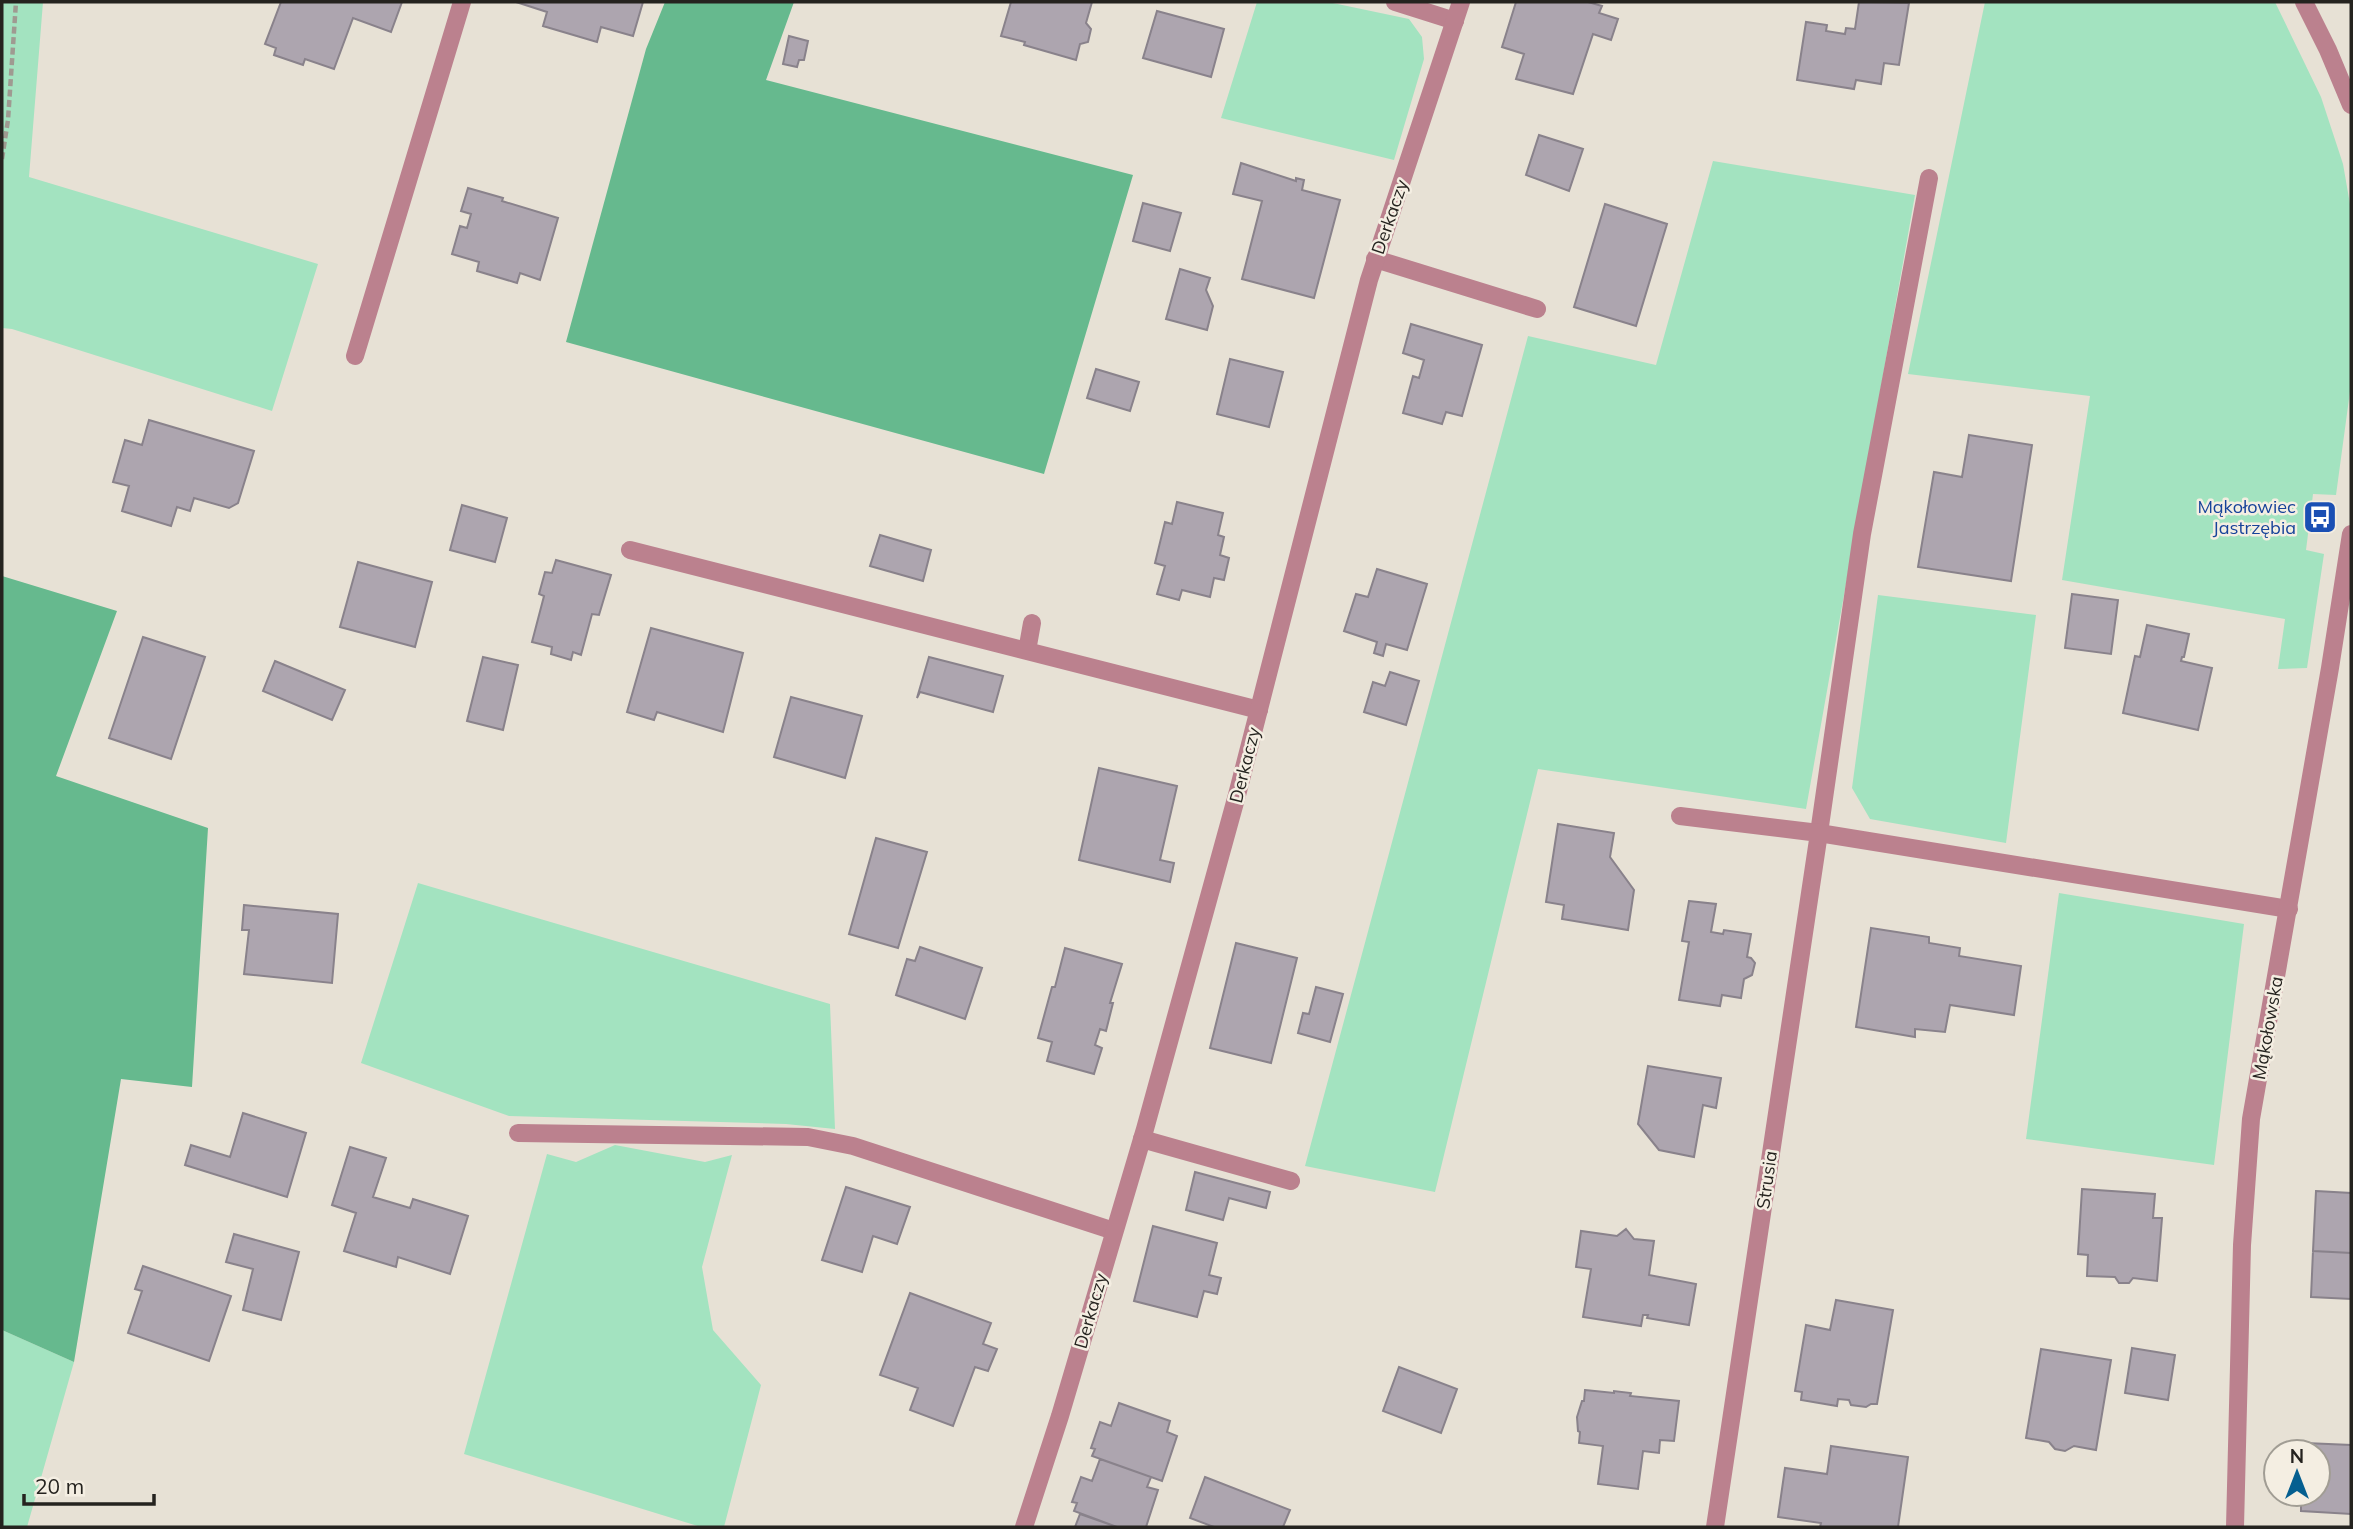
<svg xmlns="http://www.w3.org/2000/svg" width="2353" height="1529" font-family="Mulish,sans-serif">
<rect width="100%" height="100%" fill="#e7e1d5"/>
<path fill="#a3e3c0" d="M2,2H43L29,177L318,264L272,411L12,329L2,328Z
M1257,2H1328L1409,19L1422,37L1424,59L1394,160L1221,118Z
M1985,2H2275L2321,97L2343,164L2351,210V384L2336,495L2313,494L2306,550L2324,554L2307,668L2278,669L2285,619L2062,580L2090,396L1908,374Z
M1713,161L1915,195L1806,809L1538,769L1435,1192L1305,1166L1528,336L1656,365Z
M1878,595L2036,615L2006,843L1870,819L1852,788Z
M418,883L830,1004L835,1129L786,1124L509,1116L361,1063Z
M2059,893L2244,924L2214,1165L2026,1139Z
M615,1145L705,1162L732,1155L702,1267L713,1330L761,1385L724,1527H701L464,1454L547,1154L576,1162Z
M2,1330L74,1362L27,1527H2Z"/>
<path fill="#66b98e" d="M665,2H794L766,80L1133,175L1044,474L566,342L646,49Z
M2,576L117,611L56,776L208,828L192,1087L121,1079L74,1362L2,1330Z"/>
<path fill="#ada5af" stroke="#89828b" stroke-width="2" d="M281,2H402L391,32L353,18L334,69L305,59L303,65L274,55L276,48L265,44Z
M516,2H643L633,36L601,27L597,42L543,26L547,12Z
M1011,2H1092L1086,23L1091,29L1088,42L1080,44L1076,60L1024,45L1025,42L1001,36Z
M1516,2H1588L1602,6L1599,13L1618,19L1611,40L1593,34L1573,94L1516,79L1524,54L1502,47Z
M1859,2L1909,3L1899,65L1884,63L1881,84L1856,80L1854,89L1797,80L1806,22L1827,25L1826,31L1845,34L1846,28L1855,29Z
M1157,11L1224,29L1211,77L1143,58Z
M789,36L808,41L804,60H799L797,67L783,64Z
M1539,135L1583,149L1569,191L1526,175Z
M1241,163L1296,181V178L1304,180L1302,190L1340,200L1314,298L1242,279L1262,201L1233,194Z
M468,188L503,198L502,201L558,218L540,280L520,273L517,283L477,271L479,262L452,254L460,226L467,228L471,214L461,211Z
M1143,203L1181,213L1170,251L1133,241Z
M1605,204L1667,224L1636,326L1574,307Z
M1180,269L1210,278L1206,290L1213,306L1207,330L1166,319Z
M1411,324L1482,345L1462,416L1446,412L1442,424L1403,413L1413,376L1419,378L1424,360L1403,353Z
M1230,359L1283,372L1269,427L1217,414Z
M1096,369L1139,382L1130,411L1087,398Z
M149,420L254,451L238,503L229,508L194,498L190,511L177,507L171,526L122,511L129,486L113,482L125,440L142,445Z
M1969,435L2032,445L2011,581L1918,567L1934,472L1962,477Z
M1177,502L1223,513L1218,535L1224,537L1220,555L1229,558L1224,580L1214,578L1210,597L1182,590L1179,600L1157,594L1165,566L1155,563L1165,522L1172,524Z
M462,505L507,518L495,562L450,550Z
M880,535L931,550L923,581L870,566Z
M556,560L611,575L599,615L592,614L581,655L573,652L571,660L551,654L552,647L532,642L544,596L539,594L545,572L552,573Z
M358,562L432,582L415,647L340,627Z
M1377,569L1427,584L1407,650L1386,644L1383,656L1374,653L1377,642L1344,631L1356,594L1368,597Z
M2072,594L2118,600L2111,654L2065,648Z
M2147,625L2189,634L2184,657H2182L2181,661L2212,668L2198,730L2123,713L2135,656L2140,657Z
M651,628L743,653L723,732L657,712L654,720L627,712Z
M143,637L205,657L171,759L109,738Z
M483,657L518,665L503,730L467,721Z
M929,657L1003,676L993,712L920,692L917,698Z
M275,661L345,690L332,720L263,691Z
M1390,672L1419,681L1406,725L1364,712L1373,682L1385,686Z
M791,697L862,716L845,778L774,757Z
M1099,768L1177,786L1160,860L1174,863L1170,882L1079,860Z
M1558,824L1614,833L1610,857L1634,890L1628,930L1562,919L1564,905L1546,902Z
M876,838L927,852L898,948L849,934Z
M1689,901L1716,904L1711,932L1723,934L1724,930L1751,934L1747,957L1751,958L1755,963L1752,975L1744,979L1741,998L1722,995L1720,1006L1679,1000L1689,942L1682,941Z
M244,905L338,914L332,983L244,974L249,930H242Z
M1871,928L1929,937V943L1960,948L1959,956L2021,966L2014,1015L1950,1005L1945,1032L1915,1029V1037L1856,1027Z
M1236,943L1297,958L1271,1063L1210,1048Z
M920,947L982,968L965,1019L896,995L907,959L915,961Z
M1065,948L1122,964L1110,1003H1113L1106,1031L1100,1029L1095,1045L1102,1048L1094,1074L1047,1061L1052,1042L1038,1038L1052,987H1055Z
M1316,987L1343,994L1330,1042L1298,1033L1303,1013L1309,1014Z
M1648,1066L1721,1078L1716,1108L1703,1105L1694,1157L1659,1150L1638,1124Z
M243,1113L306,1133L287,1197L185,1165L191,1145L230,1157Z
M350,1147L386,1158L373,1197L410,1208L413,1199L468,1216L450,1274L398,1257L396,1267L344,1251L356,1213L332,1205Z
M1195,1172L1270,1192L1266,1208L1229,1198L1223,1220L1186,1210Z
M846,1187L910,1207L897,1244L873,1236L862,1272L822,1260Z
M2082,1189L2155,1194L2153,1218H2162L2157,1281L2133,1278L2129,1283H2119L2115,1277L2087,1276L2088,1255L2078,1254Z
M2316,1191L2351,1193V1253L2313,1251Z
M1153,1226L1217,1243L1209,1275L1221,1278L1217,1294L1204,1291L1197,1317L1134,1301Z
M1626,1229L1634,1239L1654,1241L1649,1275L1696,1284L1689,1325L1647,1318L1648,1315H1643L1641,1326L1583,1317L1591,1269L1576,1267L1581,1231L1617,1236Z
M234,1234L299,1252L281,1320L243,1310L253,1269L226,1262Z
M2313,1251L2351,1253V1299L2311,1297Z
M143,1266L231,1296L209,1361L128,1333L142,1291L135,1289Z
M910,1293L991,1323L983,1344L997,1349L988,1371L975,1367L953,1426L910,1410L918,1388L880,1375Z
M1836,1300L1893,1310L1877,1404H1871L1866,1407L1851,1405L1849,1400L1838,1399L1837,1406L1801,1400L1802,1392L1795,1391L1806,1325L1830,1330Z
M2132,1348L2175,1355L2168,1400L2125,1393Z
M2041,1349L2111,1360L2096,1450L2074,1446L2065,1451L2055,1449L2049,1442L2026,1438Z
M1399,1367L1457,1389L1441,1433L1383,1411Z
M1585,1390L1614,1393V1391L1631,1393L1630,1396L1679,1401L1674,1441L1660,1440L1659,1453L1643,1451L1638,1489L1598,1484L1603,1446L1579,1443L1580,1432L1578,1431L1577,1417L1582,1401H1584Z
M1119,1403L1170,1421L1167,1432L1177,1436L1162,1481L1092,1456L1095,1449L1091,1448L1100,1422L1111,1426Z
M2305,1443L2351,1445V1514L2301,1511V1494H2318V1452H2304Z
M1831,1446L1908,1457L1898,1527H1820L1821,1523L1778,1517L1785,1468L1827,1474Z
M1100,1459L1151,1477L1147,1487L1158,1490L1146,1527H1117L1074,1511L1077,1503L1072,1502L1081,1477L1092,1481Z
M1205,1477L1290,1510L1283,1527H1214L1190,1518Z
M1080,1514L1117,1527H1075Z"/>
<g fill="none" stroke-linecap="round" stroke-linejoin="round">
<path stroke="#9f9a91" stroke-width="4.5" stroke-dasharray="7 3.5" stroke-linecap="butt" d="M2,159L8,120L16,2"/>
<path stroke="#bb818e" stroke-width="18" d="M1395,2L1455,21
M1375,259L1537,309
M355,356L462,2
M630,550L1259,710
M1027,651L1032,623
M1819,833L1862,534L1929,178
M518,1133L808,1137L853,1146L1114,1231
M1142,1139L1291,1181"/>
<path stroke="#bb818e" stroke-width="18" d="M1680,816L1819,833L2289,909
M1024,1527L1060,1416L1145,1129L1237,795L1369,280L1461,2
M1715,1527L1819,833"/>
<path stroke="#bb818e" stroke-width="18" d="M2304,2L2328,50L2351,105
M2235,1527L2242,1245L2251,1119L2330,668L2351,534"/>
</g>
<defs>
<g id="bus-square" transform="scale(1.75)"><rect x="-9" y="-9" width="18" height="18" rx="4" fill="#1a4fb4" stroke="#f4eee2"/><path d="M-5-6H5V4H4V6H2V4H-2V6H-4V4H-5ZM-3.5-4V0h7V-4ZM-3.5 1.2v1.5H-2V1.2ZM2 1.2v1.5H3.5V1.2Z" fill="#fff"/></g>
</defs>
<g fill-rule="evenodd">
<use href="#bus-square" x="2320" y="517"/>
</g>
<g text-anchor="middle" stroke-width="5" stroke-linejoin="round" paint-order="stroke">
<g font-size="18" fill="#25231f" stroke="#f4eee2">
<text transform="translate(1390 217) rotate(-71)" y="6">Derkaczy</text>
<text transform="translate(1245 765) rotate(-76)" y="6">Derkaczy</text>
<text transform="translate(2268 1028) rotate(-80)" y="6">Mąkołowska</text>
<text transform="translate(1767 1180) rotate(-82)" y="6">Strusia</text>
<text transform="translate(1091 1311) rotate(-74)" y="6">Derkaczy</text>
</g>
<g font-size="18" fill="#164399" stroke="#f4eee2" text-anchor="end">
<text x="2296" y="513">Mąkołowiec<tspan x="2296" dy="21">Jastrzębia</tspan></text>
</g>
</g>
<rect width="2353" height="1529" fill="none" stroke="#25231f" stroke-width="7"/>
<g transform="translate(2297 1473)"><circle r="33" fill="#f4eee2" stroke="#a19d94" stroke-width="2"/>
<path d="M0-5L12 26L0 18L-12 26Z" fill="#055f90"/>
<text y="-10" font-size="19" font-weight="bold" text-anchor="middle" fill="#25231f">N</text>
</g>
<path d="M24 1494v10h130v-10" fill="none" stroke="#25231f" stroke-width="3.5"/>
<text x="35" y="1494" font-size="21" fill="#25231f" stroke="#f4eee2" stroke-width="5" paint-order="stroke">20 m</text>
</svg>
